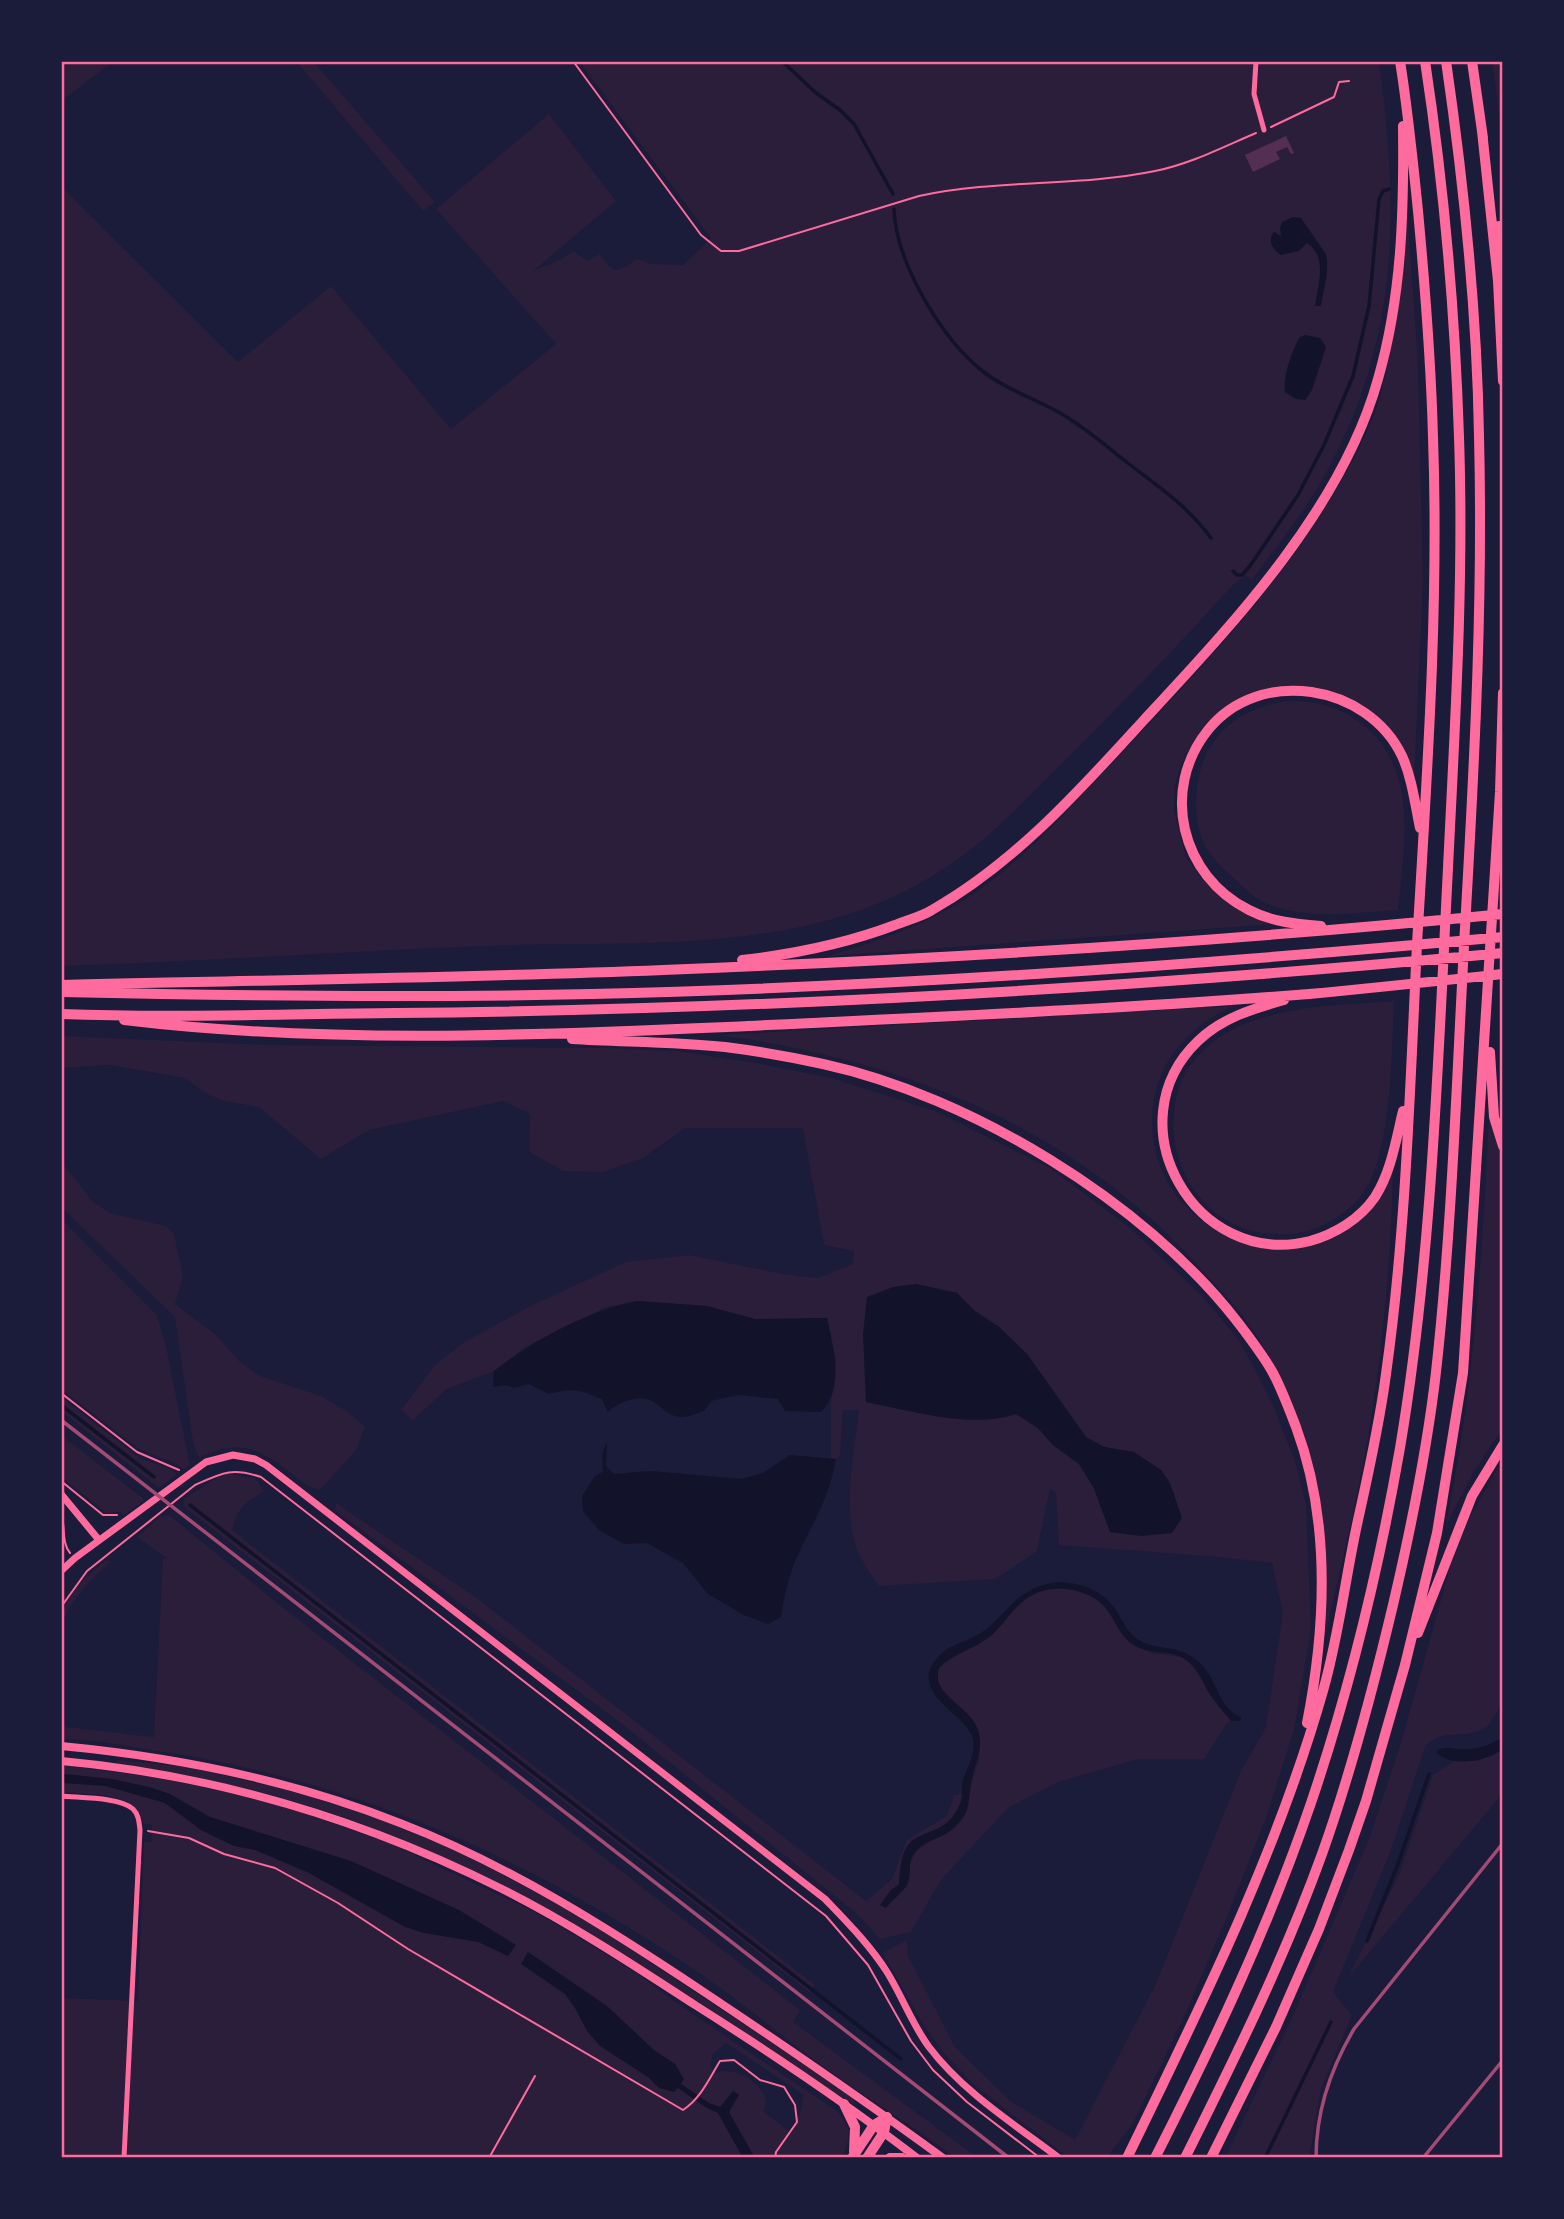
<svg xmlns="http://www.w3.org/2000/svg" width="1564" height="2219" font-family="Rubik,sans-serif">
<rect width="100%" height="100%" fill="#1b1b3a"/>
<path fill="#2a1e3b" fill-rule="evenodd" d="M61,61H114L61,101Z
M296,61H313L435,202L423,211Z
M579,61H1379C1399,211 1400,339 1325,475C1304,512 1277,546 1252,580L1246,575L1233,585C1176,648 1117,709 1056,769C1019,806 984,844 939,872C804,958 638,940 486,946C345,951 203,962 61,966V186L238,362L331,286L451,429L556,344L436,209L549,114L616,201L533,271L558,261L574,251L587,261L600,254C613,276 617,272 637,259L652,264L683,265L711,238Z
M1492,61H1503V141Z
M1407,206L1418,364L1423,582L1414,783L1405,756L1364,708L1275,688L1204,728L1181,765L1175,785L1174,811L1186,857L1202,879L1221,898L1277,924L828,956C879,941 928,924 973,894C1028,857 1073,804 1119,756C1212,656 1311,555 1368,429C1382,400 1387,369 1393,337C1401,293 1407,251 1407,206Z
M1291,701C1317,701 1340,707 1361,723C1420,769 1404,846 1398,910C1352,913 1297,922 1256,898C1249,893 1242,886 1236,880C1225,871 1215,861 1207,849C1198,834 1195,814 1196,797C1199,740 1235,707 1291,701Z
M1394,1001C1392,1050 1391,1141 1369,1183C1357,1206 1336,1221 1313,1229C1300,1234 1285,1235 1271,1234C1195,1229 1152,1143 1184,1076C1196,1052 1222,1032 1247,1023C1292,1005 1346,1005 1394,1001Z
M1233,1006C1177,1033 1144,1078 1154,1143C1160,1176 1176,1202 1204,1222C1217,1231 1236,1242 1252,1244C1265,1246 1282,1242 1295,1241C1312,1240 1333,1242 1346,1230C1360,1217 1381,1182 1393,1165C1391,1272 1380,1384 1358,1490C1349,1537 1336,1583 1327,1631L1307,1444C1291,1395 1267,1344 1233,1304C1225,1294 1216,1286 1208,1277C1081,1130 908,1061 719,1035Z
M61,1036L268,1045L604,1048L676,1051L756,1063L831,1078L935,1111L1050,1168L1130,1228L1201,1295L1238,1339L1253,1366L1273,1405L1296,1464L1306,1504L1311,1629L1294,1730L1266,1818L1227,1917L1183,2019L1132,2125L1106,2158H1069L973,2084L944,2053L923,2024L884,1955V1952L907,1940L908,1956L955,2047L1010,2101L1075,2140L1156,1984L1241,1771L1266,1727L1283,1613L1272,1563L1220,1557L1059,1545L1056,1493L1050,1488L1037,1551L995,1579L879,1586C873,1577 866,1568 861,1558C840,1518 854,1453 859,1410H843L840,1456L836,1459H831V1402L836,1360L827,1318L755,1319L707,1306L637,1301L606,1307L527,1346L494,1371L447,1389L413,1420L401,1410L435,1365L463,1343L530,1306L626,1262L689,1255L783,1274L818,1278L853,1264L854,1251L824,1245L803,1128H685L643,1158L603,1172L563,1171L529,1152L530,1114L503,1101L369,1130L321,1159L259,1107L223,1101L204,1092L185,1078L110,1065L61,1068ZM916,1284L957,1293L975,1311L999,1327L1027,1354L1086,1437L1104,1447L1134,1452L1103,1514L1094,1488L1079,1464L1053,1445L1038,1428L1016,1414C969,1429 913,1411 866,1402V1384Z
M1489,1119L1503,1157V1428L1474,1471L1445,1528C1474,1394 1482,1256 1489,1119Z
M61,1161L93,1202L110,1213L166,1226L174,1234L183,1277L175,1304L216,1335L239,1361L260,1376L321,1396L348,1412L365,1427L356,1450L320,1490C307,1487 301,1481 291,1473C260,1448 237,1438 199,1458L193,1442L175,1317L61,1207Z
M61,1219L157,1315L165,1342L190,1465L184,1469L172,1462L139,1449L61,1389Z
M61,1397L141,1459L169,1468L177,1474L159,1488L61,1411Z
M61,1436V1435L145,1500L124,1515L120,1512L107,1513L61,1477Z
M1503,1459V1703C1498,1710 1493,1721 1487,1726C1465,1743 1444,1725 1425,1747L1391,1850L1333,1992L1352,2015L1321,2089L1309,2158H1225L1292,2018L1369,1839L1401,1743L1451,1564L1470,1517Z
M228,1474L255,1478L264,1491C245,1502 237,1509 232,1530L815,1985L809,1992L183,1506L184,1499L216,1478Z
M336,1503L478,1599L866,1901L892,1879L907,1840L947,1816L954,1795L963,1794L959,1807L950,1820L937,1831L924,1834L902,1858L900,1884L890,1891L895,1896L902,1891L909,1877L910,1864L915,1852L930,1841L943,1836L963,1818L968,1809L970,1787L979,1759L980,1744L972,1719L940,1687L937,1678L939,1668C953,1653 972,1650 988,1638C1001,1628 1009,1614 1021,1603C1042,1584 1072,1585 1095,1599C1111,1608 1115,1628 1130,1639C1135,1642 1141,1648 1147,1651C1160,1657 1175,1652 1188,1661C1201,1670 1203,1684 1211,1696C1217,1705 1225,1713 1231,1721L1226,1725L1204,1759H1138L1058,1782L1008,1808L941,1880L911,1932L880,1939L857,1914L622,1724L336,1511Z
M169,1515L281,1606L800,2010L793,2022L978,2158H956C911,2124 862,2095 817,2062C783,2037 750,2009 716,1985C554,1870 368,1784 171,1753C135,1748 98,1739 61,1739V1718L66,1727L154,1737L163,1558L168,1559L137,1537L160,1517Z
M106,1560L111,1562C89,1580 71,1600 61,1626C61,1599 86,1576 106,1560Z
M1503,1749V1793L1348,1978L1399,1875L1433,1775L1456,1760L1476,1761L1495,1754Z
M118,1760L189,1767L308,1795L385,1821L454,1850L556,1903L615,1939L856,2099L853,2105C702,2004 552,1900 383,1832C298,1797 208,1778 117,1763Z
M61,1765L160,1778L258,1799L309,1815L391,1844L529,1909L578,1937L638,1974L675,2002L837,2111C851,2127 852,2139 841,2158H61V1998L138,2001L144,1842H151L152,1825L143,1823C141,1792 85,1794 61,1792V1781L106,1786L153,1799L154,1789L112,1779L63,1774L61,1776ZM726,2043L804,2095L800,2114L790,2132L764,2112C765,2108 766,2104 766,2101C763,2083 733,2065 717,2073L710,2067L713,2054Z"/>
<path fill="#12122b" d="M1293,217L1301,218C1306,226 1324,250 1326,255C1330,270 1323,291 1321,306H1315C1318,284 1328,257 1307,243L1299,251L1280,255C1272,247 1267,241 1274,232L1281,236L1280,228L1282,222Z
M1305,335L1320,338L1326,347L1312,390L1305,400L1296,399L1285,392C1283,375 1291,354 1299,338Z
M916,1284L957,1293L975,1311L999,1327L1027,1354L1086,1437L1104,1447L1134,1452L1161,1470L1170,1483L1182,1518L1172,1533L1141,1536L1110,1532L1094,1488L1079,1464L1053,1445L1038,1428L1016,1414C968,1429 914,1411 866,1402L863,1334L867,1297L893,1287Z
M637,1301L707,1306L755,1319L827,1318C833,1348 845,1388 821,1412L785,1411L778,1399L738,1395L711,1401L704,1411C697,1413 689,1417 682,1417C658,1416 659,1390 626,1401C618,1404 614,1406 608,1412L602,1399C580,1390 572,1387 549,1394L529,1384L514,1388L507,1385L493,1387L494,1371C536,1339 585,1312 637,1301Z
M607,1441L606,1466L614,1474L650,1471L741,1479L763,1473L790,1455L836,1459C828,1502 813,1521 796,1559C788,1578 784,1597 781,1617L768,1624L744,1615L708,1594L683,1563L647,1543L624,1544L599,1530L583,1511L582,1496L595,1476L603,1472L602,1455Z
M1059,1582C1081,1583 1102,1590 1115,1609C1122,1619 1126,1631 1137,1639C1159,1653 1178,1642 1200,1663C1216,1677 1219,1710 1241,1717V1721H1231C1225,1713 1217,1705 1211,1696C1200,1679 1196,1660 1173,1654C1159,1651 1145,1653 1132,1644C1116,1633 1113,1610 1096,1599C1073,1585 1042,1584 1021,1603C1009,1613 1001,1628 988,1638C972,1650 953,1653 939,1668C932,1693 959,1702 972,1719C989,1742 974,1761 971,1785C968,1804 969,1814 954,1828C942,1839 923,1840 914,1854C907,1863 912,1875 907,1885C903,1892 891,1901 886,1908L880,1905L890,1891L899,1884C900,1872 900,1859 906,1848C918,1827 949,1838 961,1801C963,1794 961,1787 963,1780C967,1767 976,1754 973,1739C968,1714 904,1693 939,1656C951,1643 971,1641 985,1630C1014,1606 1018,1587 1059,1582Z
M1503,1737V1749C1487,1761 1453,1768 1437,1753L1438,1750C1446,1746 1452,1749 1460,1749C1477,1750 1489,1746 1503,1737Z
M63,1774L112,1779L149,1787L170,1794L210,1817L351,1861L459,1910L516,1945L508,1956L478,1942L424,1933L405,1927L309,1873L255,1850L234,1846L201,1830L165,1803L106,1786L62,1783Z
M528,1952L607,2006L654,2050L675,2064L684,2079L681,2084L709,2103L720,2107L733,2091L739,2095L729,2112L755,2158H743L718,2113L707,2108L678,2088L674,2092L659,2088L648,2077L600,2046L587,2031L575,2008L565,1994L521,1964Z"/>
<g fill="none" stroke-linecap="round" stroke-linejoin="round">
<path stroke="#12122b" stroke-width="3.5" d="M782,61L816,93L840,110L854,124L893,194
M894,209C896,263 942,340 985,373C1007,390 1036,399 1060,413C1083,426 1104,444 1124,460C1157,486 1187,505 1211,538
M1233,571L1237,575H1242L1250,566L1298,495L1324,445L1353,376L1369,306L1379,199L1383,191L1389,189
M61,1405L154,1477
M190,1505L901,2059
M1367,1941L1398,1864L1429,1774
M1265,2158L1331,2022"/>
</g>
<path fill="#542f53" d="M1286,136L1294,153L1291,154L1287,147L1276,152L1280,159L1253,172L1245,155Z"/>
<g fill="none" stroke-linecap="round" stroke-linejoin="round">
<path stroke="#ff6b9d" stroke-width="2" d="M573,61L701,235L721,251H739L919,196C997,179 1077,187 1155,171C1190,164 1223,147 1256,133
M1271,127L1334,97L1339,82L1349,81
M61,1393L137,1452L179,1470
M61,1481L103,1515H117
M61,1514C66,1527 61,1542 70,1553
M61,1607L87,1571L195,1485C222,1473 231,1467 261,1477L826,1916L868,1965L911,2041L933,2070L967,2102L1040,2158
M148,1831L189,1838L224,1854L275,1868L338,1903L408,1949L683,2110C701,2098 709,2079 720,2061L734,2060L760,2080L784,2087L795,2105L797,2122L776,2152L775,2158
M489,2158L535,2076"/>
<path stroke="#ff6b9d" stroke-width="5" d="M1256,61L1254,94L1264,130
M61,1796C79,1798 120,1797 133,1809C139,1815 139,1822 140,1830L124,2158"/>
<path stroke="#ff6b9d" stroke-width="7" d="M61,1494L99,1540
M61,1571L75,1558L206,1462L233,1455L255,1459L266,1465L825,1899C847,1922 870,1945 887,1972C902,1996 912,2024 929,2047C963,2092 1014,2124 1059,2158"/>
<path stroke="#ff6b9d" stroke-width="8" d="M61,1746C177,1757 292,1780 400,1823C509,1865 608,1928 704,1992C785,2046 865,2101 943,2158
M61,1761C215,1775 362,1819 500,1888C568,1922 632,1964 695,2005C771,2053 846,2103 917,2158"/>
<path stroke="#ff6b9d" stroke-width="10" d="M1472,61L1483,138
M1482,131L1498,281L1503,381
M1499,226L1503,250
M1321,926C1296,924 1272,922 1249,910C1181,876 1160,790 1208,730C1259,666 1368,684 1402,756C1412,778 1415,804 1420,828
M742,960C795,954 845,944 895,925C907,920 921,917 932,910C1015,863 1080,790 1143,721C1233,624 1342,509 1378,379C1402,296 1404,212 1403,126
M61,985C262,980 463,978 663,970C943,959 1224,942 1503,914
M61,992C238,996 414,998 591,994C895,987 1200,965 1503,937
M1284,1000C1252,1009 1222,1018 1198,1041C1112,1123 1195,1270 1310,1241C1335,1234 1360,1219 1375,1197C1391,1172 1396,1140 1403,1111
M61,1014C172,1018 284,1014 395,1013C765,1010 1134,988 1503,953
M124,1020C333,1045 538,1035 748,1026C935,1017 1122,1009 1309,994C1374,988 1438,981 1503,974
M572,1039C622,1042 674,1042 725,1047C757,1051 791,1057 823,1064C970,1096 1144,1202 1236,1320C1249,1337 1263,1355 1273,1373C1282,1390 1289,1409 1296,1427C1331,1521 1326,1626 1307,1723
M1490,1052L1494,1117L1503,1146
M1418,1633L1472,1496L1503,1445
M844,2104L855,2127L854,2152
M852,2158L874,2125L887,2117
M867,2158L884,2132L887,2117
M890,2158H902
M1127,2158C1201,2006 1277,1853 1323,1691C1340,1632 1346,1571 1360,1511C1370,1466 1380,1420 1386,1374C1406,1232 1410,1087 1417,944C1427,775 1439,606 1433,437C1431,362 1425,286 1418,211C1413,161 1408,111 1400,61
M1155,2158C1214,2042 1269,1926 1311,1803C1350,1688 1379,1568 1400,1448C1432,1258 1438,1060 1448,868C1455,724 1464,580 1459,437C1455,311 1444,186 1425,61
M1185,2158C1235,2058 1284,1959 1322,1854C1351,1773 1373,1689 1393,1605C1411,1528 1427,1451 1436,1372C1453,1219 1457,1064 1466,910C1475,752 1483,594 1479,436C1477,311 1464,185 1446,61
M1211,2158L1276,2027L1319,1929L1349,1850L1366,1801L1405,1665L1437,1533L1463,1373L1500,792L1503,693"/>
<path stroke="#a44b75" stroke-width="3.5" d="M61,1420L1009,2158
M1316,2158C1316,2112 1331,2068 1354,2029L1503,1843
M1423,2158L1503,2060"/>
</g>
<rect width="1564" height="2219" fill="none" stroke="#1b1b3a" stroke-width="126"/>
<rect x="63" y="63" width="1438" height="2093" fill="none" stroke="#ff6b9d" stroke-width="2.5"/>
</svg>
